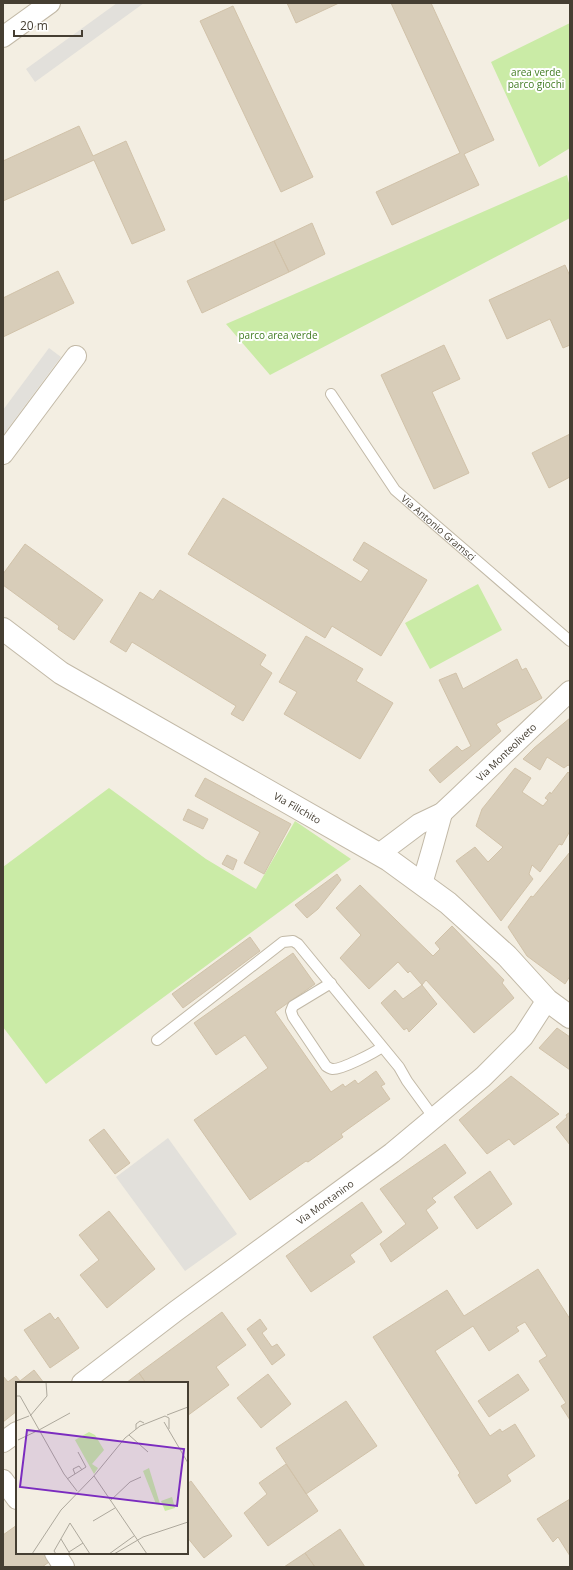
<svg xmlns="http://www.w3.org/2000/svg" width="573" height="1570" font-family="'Open Sans',sans-serif">
<rect width="100%" height="100%" fill="#f3eee2"/>
<path fill="#caeba6" d="M570,23V148L539,167L491,62Z
M567,175L570,187V218L270,375L226,324Z
M478,584L502,630L430,669L405,623Z
M109,788L206,859L256,889L295,821L351,859L46,1084L3,1027V867Z"/>
<path fill="#e2e0db" d="M117,3H144L35,82L26,69Z
M49,348L61,357L3,435V410Z
M168,1138L237,1234L185,1271L116,1177Z"/>
<path fill="#d8cdb9" stroke="#d1c2a9" d="M287,3H339L296,23Z
M391,3H431L494,140L464,154L479,185L392,225L376,192L460,153Z
M233,6L313,177L281,192L200,21Z
M79,126L93,156L126,141L165,230L132,244L94,160L3,201V161Z
M312,223L325,254L289,272L274,241Z
M274,241L289,272L202,313L187,281Z
M565,265L570,276V345L563,348L550,319L507,339L489,300Z
M58,271L74,303L3,337V298Z
M444,345L460,379L432,392L469,473L434,489L381,375Z
M570,434V477L549,488L532,453Z
M223,498L361,582L369,570L353,560L364,542L427,580L381,656L332,626L325,638L188,554Z
M25,544L103,600L74,640L58,629L59,626L3,585V574Z
M160,590L266,655L260,665L272,673L243,721L231,714L236,706L132,642L126,652L110,642L140,592L153,600Z
M306,636L363,669L356,681L393,703L360,759L284,714L297,692L279,682Z
M517,659L522,670L526,668L542,698L496,724L501,731L440,783L429,770L457,746L462,751L471,746L439,680L456,673L463,689Z
M570,718V766L568,765L564,768L547,757L540,770L523,759L534,748Z
M515,768L531,778L522,792L543,806L548,800L545,798L550,792L551,794L568,772L570,774V831L562,845L559,844L540,872L532,865L529,874L533,879L501,921L456,861L475,847L488,862L503,847L476,826L482,809Z
M205,778L291,824L264,874L244,863L260,832L195,796Z
M188,809L208,819L203,829L183,820Z
M570,852V976L565,984L527,956L508,927L531,896L533,897Z
M227,855L237,860L233,870L222,864Z
M337,874L341,880L318,909L307,918L295,905Z
M360,885L433,956L440,949L435,943L452,926L504,980L502,983L514,998L474,1033L426,980L422,985L410,971L408,973L398,962L369,989L340,958L361,935L336,908Z
M250,937L260,951L183,1008L172,994Z
M293,953L315,984L275,1012L331,1092L343,1084L345,1087L355,1080L358,1084L376,1071L385,1084L381,1086L390,1099L341,1134L343,1137L308,1162L306,1161L250,1200L194,1120L268,1068L245,1035L216,1055L194,1023Z
M422,985L437,1004L409,1032L407,1028L404,1030L381,1003L395,990L403,999Z
M557,1028L570,1037V1070L539,1048Z
M511,1076L559,1114L514,1145L509,1139L487,1154L459,1120Z
M570,1112V1145L556,1127L567,1117L566,1115Z
M104,1129L130,1163L115,1174L89,1140Z
M445,1144L466,1173L432,1198L436,1202L426,1210L438,1228L391,1262L380,1244L406,1224L380,1189Z
M490,1171L512,1204L477,1229L454,1197Z
M362,1202L382,1232L350,1255L355,1262L311,1292L286,1256Z
M109,1211L155,1269L107,1308L80,1275L99,1260L79,1235Z
M538,1269L570,1319V1420L561,1406L566,1403L539,1361L547,1356L525,1322L516,1327L519,1331L489,1351L473,1326L435,1351L490,1436L500,1429L502,1432L515,1424L535,1456L507,1475L511,1481L476,1504L458,1475L460,1473L373,1337L447,1290L464,1316Z
M222,1312L246,1345L216,1367L229,1385L187,1416V1383H146L139,1373Z
M50,1313L55,1320L58,1317L79,1348L50,1368L24,1330Z
M260,1319L267,1329L262,1333L272,1347L277,1344L285,1355L272,1365L247,1329Z
M34,1370L44,1383H17V1411L3,1422V1376L8,1382L16,1376L20,1381Z
M139,1373L146,1383H126Z
M268,1374L291,1404L261,1428L237,1398Z
M518,1374L529,1390L489,1417L478,1401Z
M346,1401L377,1446L306,1494L276,1448Z
M286,1464L318,1511L268,1546L244,1513L267,1494L259,1483Z
M191,1481L232,1536L204,1558L187,1537V1484Z
M570,1499V1556L558,1537L553,1542L537,1519Z
M17,1525V1553H48L52,1560L42,1567H3V1535Z
M340,1529L365,1567H315L305,1553Z
M305,1553L315,1567H284Z"/>
<g fill="none" stroke-linecap="round" stroke-linejoin="round">
<g stroke="#c2b9a7" stroke-width="12">
<g id="service">
<path id="s1" d="M331,394L395,490L570,641"/>
<path d="M331,983L293,1006L291,1011L293,1017L326,1066C327,1067 331,1069 332,1069C341,1070 374,1053 382,1047"/>
<path d="M157,1040L283,942L293,941L298,944L399,1067L407,1081L434,1118"/>
</g>
</g>
<g stroke="#c2b9a7" stroke-width="22">
<g id="minor">
<path d="M3,37L50,3"/>
<path d="M3,454L76,356"/>
<path id="s2" d="M379,854L419,824L442,813L458,798L570,691"/>
<path d="M422,884L433,846L442,813"/>
<path id="s3" d="M82,1383L176,1311L392,1153L483,1077L523,1037L547,1000"/>
<path d="M3,1442L17,1432"/>
<path d="M3,1480L17,1499"/>
<path d="M55,1553L64,1567"/>
</g>
</g>
<g stroke="#c2b9a7" stroke-width="24">
<g id="tertiary">
<path id="s4" d="M3,629L61,673L389,860L448,903L507,956L547,1000L570,1017"/>
</g>
</g>
<use href="#service" stroke="#fff" stroke-width="10"/>
<use href="#minor" stroke="#fff" stroke-width="20"/>
<use href="#tertiary" stroke="#fff" stroke-width="22"/>
</g>
<g text-anchor="middle" stroke-width="4" stroke-linejoin="round" paint-order="stroke">
<g font-size="10" fill="#407b21" stroke="#fff">
<text x="536" y="76">area verde<tspan x="536" dy="12">parco giochi</tspan></text>
<text x="278" y="339">parco area verde</text>
</g>
<g font-size="10" fill="#453e32" stroke="#fff">
<text dy="4" stroke="none"><textPath href="#s1" startOffset="173">Via Antonio Gramsci</textPath></text>
<text dy="4" stroke="none"><textPath href="#s2" startOffset="164">Via Monteoliveto</textPath></text>
<text dy="4" stroke="none"><textPath href="#s4" startOffset="345">Via Filichito</textPath></text>
<text dy="4" stroke="none"><textPath href="#s3" startOffset="303">Via Montanino</textPath></text>
</g>
</g>
<g transform="translate(16 1382)">
<rect width="172" height="172" fill="#f3eee2"/>
<path d="M73,50L79,53L88,68L76,82L82,86L78,92L59,58ZM133,86L144,122H140L127,89ZM156,115L159,126L149,129L145,119Z" fill="#caeba6"/>
<path fill="none" stroke="#ada89c" stroke-width="1" d="M0,14H4L48,92L61,109M151,33L172,25M14,34L31,14L30,0M0,39L13,34M148,40L172,81M120,47V42L124,39L128,41M23,48L54,31M113,53L132,70M2,58L23,48M59,92L57,87L63,84L66,88M78,94L131,172M51,97L70,85L62,70M94,119L114,100L125,95M77,139L99,126M45,157L54,172M53,170L67,161M16,172L45,128L77,95L109,56L124,44L149,34L153,36V47M40,172L38,169L54,141L74,172M93,172L118,154M98,172L127,155L172,140"/>
<path fill="#7b2cbf" fill-opacity="0.15" stroke="#7b2cbf" stroke-width="2" d="M11,48L168,67L161,124L4,105Z"/>
<rect width="172" height="172" fill="none" stroke="#453e32" stroke-width="2"/>
</g>
<rect width="573" height="1570" fill="none" stroke="#453e32" stroke-width="8"/>
<path d="M14 30v6h68v-6" fill="none" stroke="#453e32" stroke-width="2"/>
<text x="20" y="30" font-size="12" fill="#453e32" stroke="#ffffff" stroke-width="3" paint-order="stroke">20 m</text>
</svg>
